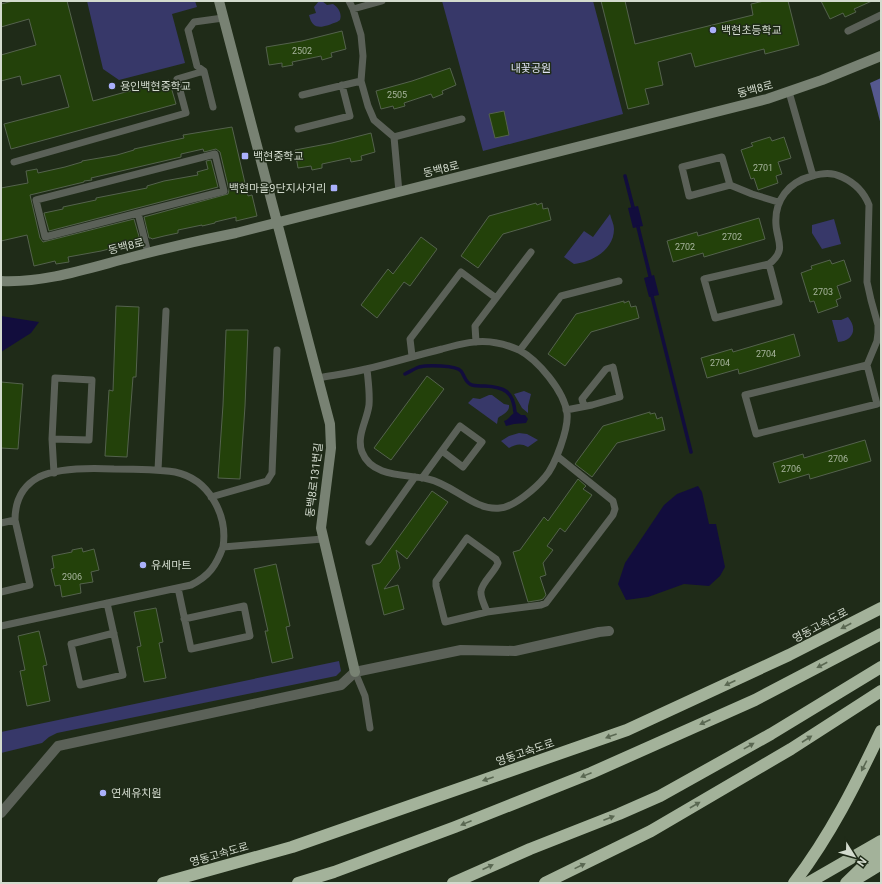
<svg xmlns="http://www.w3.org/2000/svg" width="882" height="884" font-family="Roboto,'Noto Sans KR',sans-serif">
<rect width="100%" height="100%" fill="#1f2b18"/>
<path fill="#373869" d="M87,1H195L197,7L172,14L185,63L119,80L103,69Z
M319,1H322L327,5L333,4C339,8 342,14 340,20L337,22C325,26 313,33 309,15L316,13L314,7Z
M442,1H593L623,114L483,151Z
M610,214C611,219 614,224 614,229C614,250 592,262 574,264L564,257L584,231L593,237Z
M834,219L841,244L822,249L812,233V225Z
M848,317C858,329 853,341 838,342L832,320H841Z
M524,391L531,394L528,406V413L522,408L514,394Z
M489,395H492L504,404L509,405C510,412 503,414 498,418L497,424L468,403L473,398L480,399Z
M519,433L527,434L538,440L528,447C521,443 516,444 509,448L501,441L509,436Z
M339,661L341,671L336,676L57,733L49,737L42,743L1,753V732Z"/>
<path fill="#55588f" d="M881,78V125L870,83Z"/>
<path fill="#120d3d" d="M638,206L643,226L633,228L628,208Z
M654,275L659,295L649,297L644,278Z
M1,316L39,322L31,333L1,352Z
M517,412L521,415H525L528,419L526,423L514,424L506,426L504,421C510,419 511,413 517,412Z
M698,486L702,492L709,524H716L725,567L720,576L709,586L684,584L648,597L626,600L618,584L625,563L664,505L677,494Z"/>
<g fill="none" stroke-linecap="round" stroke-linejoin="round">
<path stroke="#120d3d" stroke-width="3.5" d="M625,176L633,207
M638,227L650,276
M652,296L691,452
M405,374C409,372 414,369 419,367C427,365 456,365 461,371C465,376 465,383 472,385C476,386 481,386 485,386C504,387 513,391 515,412"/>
</g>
<path fill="#23410a" stroke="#54624d" d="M13,1H67L93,101L169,80L176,104L11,149L4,124L69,107L60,75L22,85L20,76L1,81V55L36,45L29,19L1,27V4Z
M601,1H625L635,44L753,15L751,4L764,1H788L799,45L765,54L764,49L695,67L691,53L658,62L663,85L645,89L649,104L628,109Z
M821,1H872L854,9L856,12L845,17L843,13L830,19Z
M342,31L346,49L331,53L332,57L322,60L321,56L292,62L293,65L282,67V63L269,65L266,47L302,41Z
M450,68L456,85L442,91L443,94L433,98L431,94L404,103L405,106L394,109L393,106L381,109L376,91L412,81Z
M504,111L509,135L495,138L489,114Z
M232,127L248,196L252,195L257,216L236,221V217L215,222V223L202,226V225L178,230V233L164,236L152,239L151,238H149L144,217L228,194L229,190L220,152L216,149L204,152L203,149L181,154V157L91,178L92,180L84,181V182L30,195L40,238L43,242L134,219L140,240L117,245V247L101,251L68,257L69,262L56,264L55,261L34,266L27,235L1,241V188L28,183L26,171L37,169L38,173L65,167L82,162V161L117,155L134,150V149L184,138L183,135Z
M371,133L375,152L361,156L362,160L351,162L350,158L322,164V168L312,170L311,166L298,168L295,150L332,143Z
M770,137L772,141L784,137L791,158L778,162L782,174L776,176L778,183L758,190L754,178L751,179L741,150L753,146L751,143Z
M211,160L218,187L49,231L44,213L63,209V207L96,200V198L147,188V186L164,181L198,175L197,172L208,169L206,161Z
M536,203L537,205L542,203L543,209L548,208L551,220L503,234L478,268L461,256L489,216Z
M759,218L765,239L704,257L703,253L673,262L667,241L697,232L698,236Z
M421,237L437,249L410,286L404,282L377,318L361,305L388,269L393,274Z
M830,260L832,264L844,260L851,281L837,286L841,298L836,300L838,306L818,313L814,301L810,302L801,273L812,269L811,266Z
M624,301V303L629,301L631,307L636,306L639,318L591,332L565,366L548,354L576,314Z
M116,306L139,307L136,377H133L127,457L105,456L109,390L113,391Z
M226,330H248L245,406L240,479L218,478L223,405Z
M794,334L800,356L739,374L738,369L707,378L701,358L732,349L733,352Z
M427,376L444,389L391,460L374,448Z
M1,382L23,384L18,449L1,448Z
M650,412V414L655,413L657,419L662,417L665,430L617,443L592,477L575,464L603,426Z
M865,440L871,461L810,479L809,474L779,483L773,463L803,454L804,458Z
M578,479L586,486L583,489L592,495L565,532L560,528L547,546L553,550L543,563L546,575L540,577L546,595L543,599L540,600L528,602L513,552L520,550L544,517L548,521Z
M432,491L448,502L407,559L396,550L400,568L384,589L398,585L404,609L384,615L372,565L380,563Z
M82,548L83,552L94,549L99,570L91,572L93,582L80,584L81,593L62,597L60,585L55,586L51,569L54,568L52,556L72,552V550Z
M276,564L290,626L286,627L293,658L272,663L265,631H268L254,569Z
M156,608L163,642L159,643L166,678L144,682L137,647L141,646L134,612Z
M39,631L47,665L43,666L50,701L27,706L20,671L25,670L18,636Z"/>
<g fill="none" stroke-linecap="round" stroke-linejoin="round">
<path stroke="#5b6158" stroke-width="7" d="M349,1L353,9L361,35L363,56L361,81L368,106L374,120L394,137L399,192
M353,9L382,1
M848,31L881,15
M789,92L813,176
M302,95L361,81
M213,107L204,71L197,66L188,30L194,22L223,18
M298,129L350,116L342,85
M394,137L462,119
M14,162L186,113L177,79L204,71
M730,185L689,196L682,167L722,157L730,185L752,194L778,202
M138,213L45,237L36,200L215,154L224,191L138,213L148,253
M769,264L779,302L715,318L704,279L769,264C787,250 777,241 776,225C774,200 789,182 812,176C823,173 832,172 842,177C855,183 864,192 869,205L867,282L871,300L878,325V333L877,341L867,365L745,395L756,434L877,404L867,365
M476,342L475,326L531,252
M520,350L561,296L619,281
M412,356L410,339L461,272L496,298
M318,378C334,375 351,373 366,369C392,363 417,355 442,349C460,344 478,339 497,343C504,344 512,347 519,350C538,360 564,391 567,413C569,428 555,466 545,477C536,488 514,507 500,508C474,511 453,484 428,479C407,474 372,478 362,452C356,436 367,421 369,405C370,393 368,380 367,369
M566,410L592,405L620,397L613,367L606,369L582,399L584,406
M52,439L89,440L92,380L55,378L52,439L54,473
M158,470L166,311
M422,478L460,426L482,442L463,467L442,451
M211,497L267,481L272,473L277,350
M1,523L15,520
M369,542L415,477
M178,588L191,649L250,636L244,606L184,619
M1,592L30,585L15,520C15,502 22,486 39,477C57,468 93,468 114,469C134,469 155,469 175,472C209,479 228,515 223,547
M107,603L123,675L80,685L71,644L114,633
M487,612C485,606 480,597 481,591C482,582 495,572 498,563L496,559L467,538L436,581V586L445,622L487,612L541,605L546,603L613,515L615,509L613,501L557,456
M1,626L191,585C209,576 216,566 223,547L323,539
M355,672L365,696L370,728"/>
<path stroke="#5b6158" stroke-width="10" d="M1,813L58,746L341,685L355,672L461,650L515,651L599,632L609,631"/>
<path stroke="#788273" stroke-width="10" d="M219,1L330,424L331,448L321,528L355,672
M1,281C46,283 89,268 132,257C166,248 201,240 236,233L767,99L822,80L881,56"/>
<path stroke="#a3b29a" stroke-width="12" d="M858,878L881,864
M163,883L292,847L627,730L789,655L881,608
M298,883L334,872L455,827L591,773L755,700L881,634
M453,883L530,849L619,814L660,796L771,734L881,667
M545,883L651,831L791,749L881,691
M794,883C830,836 856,784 881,731
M808,883L881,841
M846,883L881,849"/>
</g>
<defs><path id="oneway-solid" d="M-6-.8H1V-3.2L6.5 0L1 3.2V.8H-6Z"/></defs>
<g fill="#5a6852">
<use href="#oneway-solid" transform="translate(846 626) rotate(152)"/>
<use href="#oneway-solid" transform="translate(822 665) rotate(152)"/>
<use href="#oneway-solid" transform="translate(730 683) rotate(155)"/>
<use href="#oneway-solid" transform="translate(705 722) rotate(156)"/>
<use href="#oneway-solid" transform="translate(611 736) rotate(160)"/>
<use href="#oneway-solid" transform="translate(807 739) rotate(-33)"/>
<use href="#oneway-solid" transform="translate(749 746) rotate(-29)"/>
<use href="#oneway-solid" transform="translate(864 766) rotate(117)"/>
<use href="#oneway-solid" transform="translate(586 775) rotate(158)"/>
<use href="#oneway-solid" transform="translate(488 779) rotate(161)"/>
<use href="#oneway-solid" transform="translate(695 805) rotate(-30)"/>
<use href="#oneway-solid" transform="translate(609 818) rotate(-21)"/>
<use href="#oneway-solid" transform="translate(466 823) rotate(158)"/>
<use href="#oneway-solid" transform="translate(580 866) rotate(-26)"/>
<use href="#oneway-solid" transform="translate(488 867) rotate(-24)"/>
</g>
<g fill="#aab0fb" stroke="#1f2b18" stroke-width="1.5">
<circle cx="713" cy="30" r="4"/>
<circle cx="112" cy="86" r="4"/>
<rect x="241" y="152" width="8" height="8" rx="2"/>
<rect x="330" y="184" width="8" height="8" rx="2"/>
<circle cx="143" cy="565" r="4"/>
<circle cx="103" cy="793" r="4"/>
</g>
<g text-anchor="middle" stroke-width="3" stroke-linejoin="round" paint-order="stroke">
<g font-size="9" fill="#a7b49d">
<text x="302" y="54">2502</text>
<text x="397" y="98">2505</text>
<text x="763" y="171">2701</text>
<text x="732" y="240">2702</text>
<text x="685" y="250">2702</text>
<text x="823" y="295">2703</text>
<text x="766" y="357">2704</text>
<text x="720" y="366">2704</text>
<text x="838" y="462">2706</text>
<text x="791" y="472">2706</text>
<text x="72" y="580">2906</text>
</g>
<g font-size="11" fill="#d3dbce" stroke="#1f2b18" text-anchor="start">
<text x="721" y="34">백현초등학교</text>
<text x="120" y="90">용인백현중학교</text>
<text x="253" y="160">백현중학교</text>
<text x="326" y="192" text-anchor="end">백현마을9단지사거리</text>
<text x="151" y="569">유세마트</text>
<text x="111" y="797">연세유치원</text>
</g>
<g font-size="11" fill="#dfe2f3" stroke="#1f2b18">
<text x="531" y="72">내꽃공원</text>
</g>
<g font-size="11" fill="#d3dbce" stroke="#1f2b18">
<text transform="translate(755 89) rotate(-15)" y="4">동백8로</text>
<text transform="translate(441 169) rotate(-14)" y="4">동백8로</text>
<text transform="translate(126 246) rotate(-14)" y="4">동백8로</text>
<text transform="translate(314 480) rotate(-83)" y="4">동백8로131번길</text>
<text transform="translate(820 625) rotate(-28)" y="4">영동고속도로</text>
<text transform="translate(525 752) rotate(-19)" y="4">영동고속도로</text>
<text transform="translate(219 854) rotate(-16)" y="4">영동고속도로</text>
</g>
</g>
<rect width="882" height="884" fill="none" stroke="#d3dbce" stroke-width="4"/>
<g transform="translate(854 856) rotate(127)" stroke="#1f2b18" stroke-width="3" paint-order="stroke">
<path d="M0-3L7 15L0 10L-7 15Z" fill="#d3dbce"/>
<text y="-6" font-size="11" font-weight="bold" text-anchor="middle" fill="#d3dbce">N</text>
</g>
</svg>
